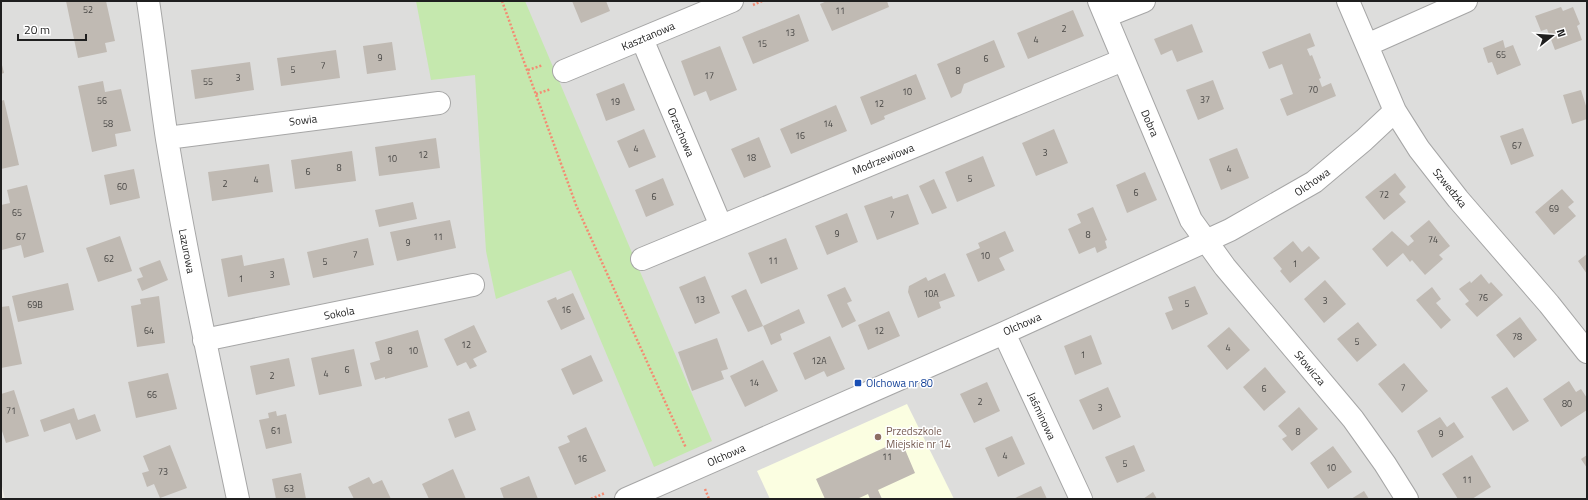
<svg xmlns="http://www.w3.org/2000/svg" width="1588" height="500" font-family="'Titillium Web',sans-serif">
<rect width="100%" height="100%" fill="#f0ede6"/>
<path fill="#dddddc" d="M1,1H1587V499H5L1,482Z"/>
<path fill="#fbfee1" d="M907,404L954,499H770L757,471Z"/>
<path fill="#c5e8ae" d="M416,1H525L712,441L654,467L571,270L496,299L486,251L475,75L431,80Z"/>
<path fill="#c0bab3" d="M66,1H106L115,41L105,43L107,52L78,58Z
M572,1H606L610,11L581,23Z
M827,1H887L889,7L832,31L820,4Z
M1561,7L1563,11L1573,7L1580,24L1577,26L1582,40L1555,50L1547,29L1541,31L1535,16Z
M1073,10L1084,36L1028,59L1017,33Z
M799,14L809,41L753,64L742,37Z
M1192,24L1203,52L1177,62L1172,50L1161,55L1154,39Z
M1310,33L1315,46L1307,49L1310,56L1312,55L1321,78L1319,79L1322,87L1331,83L1336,96L1287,116L1280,99L1293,94L1282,64L1269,69L1262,52Z
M994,40L1005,67L964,84L961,93L951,98L937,64Z
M1503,40L1505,48L1513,45L1521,65L1497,75L1492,62L1488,63L1483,48Z
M392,42L396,70L367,74L363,46Z
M720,46L737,90L710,101L706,91L694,96L681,61Z
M336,50L340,78L281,86L277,58Z
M1,61L4,73L1,74Z
M250,62L254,90L195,99L191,70Z
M916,74L926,99L884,116L885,119L871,125L860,97Z
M1213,80L1224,109L1198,120L1186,90Z
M103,81L105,92L121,89L131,131L115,134L117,146L92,152L78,86Z
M624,83L635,110L606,121L596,94Z
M1581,90L1587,109V119L1572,124L1563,95Z
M4,100L19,165L1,169V101Z
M836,105L847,131L791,154L780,129Z
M1523,128L1534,156L1511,165L1500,136Z
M644,129L656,157L629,168L617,141Z
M1054,129L1068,163L1036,176L1022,143Z
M759,137L771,167L744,178L731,149Z
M436,138L440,168L379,176L375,147Z
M1237,148L1249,178L1221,190L1209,159Z
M352,151L356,181L295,189L291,160Z
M983,156L995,186L957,202L945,172Z
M269,164L273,192L212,201L208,172Z
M134,169L140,198L110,205L104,175Z
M1145,172L1157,200L1127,213L1116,185Z
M1395,173L1406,187L1399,194L1406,202L1384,220L1365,197Z
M663,178L674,205L646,217L635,190Z
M934,179L947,208L932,214L919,186Z
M27,185L44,252L24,258L21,245L2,250L1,205L10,203L7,190Z
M1562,189L1574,202L1568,207L1576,216L1554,235L1535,212Z
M908,194L919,224L877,240L864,206L892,196L893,199Z
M413,202L417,219L379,227L375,210Z
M1093,207L1107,240L1105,241L1107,248L1097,253L1095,247L1079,254L1068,229L1081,223L1077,214Z
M847,213L858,242L827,255L815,226Z
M450,220L456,248L397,261L390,232Z
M1429,220L1450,246L1439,255L1443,259L1425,275L1412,260L1410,262L1403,253L1387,267L1372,249L1392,231L1408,246L1414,241L1410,236Z
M1005,231L1014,251L999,258L1005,270L978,282L966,254L980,248L978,243Z
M120,236L132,271L98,282L86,248Z
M368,238L374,265L313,278L307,252Z
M786,238L798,269L761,284L748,253Z
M1293,241L1302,252L1309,246L1320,258L1290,283L1280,271L1282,269L1273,258Z
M1587,254V274L1578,261Z
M242,255L244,266L284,258L290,285L228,297L221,259Z
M160,260L168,280L142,291L137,279L143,277L139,268Z
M945,273L955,296L939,302L941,308L918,318L908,292L909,286L926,277L928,281Z
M1481,274L1489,284L1491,282L1503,295L1477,317L1465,304L1469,301L1459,289L1470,281L1471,283Z
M705,276L720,313L695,324L679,287Z
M1325,280L1346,304L1324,323L1304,299Z
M68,283L74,310L18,322L12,296Z
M1195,286L1208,314L1172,330L1165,313L1173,310L1168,297Z
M845,287L852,301L847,303L856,321L842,328L827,295Z
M1432,287L1441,299L1436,303L1451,320L1441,329L1416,300Z
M746,289L763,326L748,332L731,296Z
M573,293L585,319L561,330L547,301L556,297L557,300Z
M159,296L165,343L137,347L131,306L141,304L140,299Z
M9,306L22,364L1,368V307Z
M799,309L805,323L780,334L782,340L771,345L763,326Z
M889,311L900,336L868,350L858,325Z
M1520,317L1537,340L1514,358L1496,335Z
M1358,322L1377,345L1357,362L1337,339Z
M474,325L487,352L473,359L477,366L470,369L466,362L457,366L444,339Z
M1229,327L1250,350L1227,370L1207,346Z
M418,330L428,367L385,379V377L375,380L370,363L380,360L375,342Z
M1091,335L1102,364L1075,375L1064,346Z
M830,336L845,369L827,377L824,371L805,380L793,353Z
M717,338L728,369L721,371L724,379L692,391L678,352Z
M354,349L362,386L319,395L311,358Z
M591,355L603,381L573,395L561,369Z
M289,358L295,386L256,395L250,366Z
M763,360L778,391L745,407L730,376Z
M1404,363L1428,391L1402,413L1378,384Z
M1265,367L1286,392L1264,411L1243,387Z
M168,373L177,409L136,418L128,382Z
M1569,381L1576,392L1581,389L1587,398V410L1561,427L1543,399Z
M987,382L1000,411L974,423L960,394Z
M1108,387L1121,417L1093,430L1079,400Z
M1507,387L1529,421L1513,431L1491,397Z
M14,390L29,436L6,443L1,428V394Z
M1299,407L1318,429L1292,451L1282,439L1287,436L1278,426Z
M74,408L78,420L95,414L101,431L76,440L70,423L44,432L40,420Z
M276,411L277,416L286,414L292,443L266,449L259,420L269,418L268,413Z
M469,411L476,430L455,438L448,419Z
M1440,417L1447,427L1454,422L1464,437L1432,458L1417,431Z
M586,427L606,471L575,485L558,447L570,442L567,436Z
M1012,436L1025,464L998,477L985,448Z
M901,440L915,473L878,490L882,499H870L868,494L857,499H825L816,479Z
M170,445L187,488L160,498L154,484L147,487L142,473L149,471L143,456Z
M1134,445L1145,471L1117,483L1105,457Z
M1333,446L1352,472L1328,489L1310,463Z
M1472,455L1491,487L1472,499H1458L1442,474Z
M1587,455V468L1581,459Z
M453,469L466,499H429L422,484Z
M301,473L306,499H276L272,479Z
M529,476L538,499H504L500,488Z
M369,477L373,484L382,480L391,499H354L348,487Z
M1041,486L1047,499H1013Z
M1364,491L1369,499H1351Z
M1153,492L1157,499H1143Z"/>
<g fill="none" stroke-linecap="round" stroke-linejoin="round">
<g stroke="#a6a6a6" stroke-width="24">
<path id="minor" d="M148,1C155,47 160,93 167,139C187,260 213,379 238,499
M1099,1L1191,220L1225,267L1353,419L1385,464L1407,499
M1348,1L1395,111L1419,149L1458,199L1549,304L1587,352
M1106,16L1144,1
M642,39L721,226
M1367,45L1466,1
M564,71L732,1
M167,138L439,103
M642,259L1123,60
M1004,333L1081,499
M204,340L473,285
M626,499L1004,333L1230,230L1314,182L1364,140L1395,111"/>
</g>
<path stroke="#f48b72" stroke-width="2.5" stroke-dasharray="2 2" stroke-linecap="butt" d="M502,1L576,205L686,448
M753,5L762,1
M528,70L543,65
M536,94L551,89
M705,489L709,499
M591,499L605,493"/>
<use href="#minor" stroke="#fff" stroke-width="22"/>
</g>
<rect fill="#1a4fb4" stroke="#fff" stroke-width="1.5" x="854" y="379" width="8" height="8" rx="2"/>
<circle fill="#8d6e63" stroke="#fff" stroke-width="1.5" cx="878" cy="437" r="4"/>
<g text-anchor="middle" stroke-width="3" stroke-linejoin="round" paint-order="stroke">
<g font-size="9" fill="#474644">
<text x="88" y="13">52</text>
<text x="840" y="14">11</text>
<text x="1064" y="32">2</text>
<text x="790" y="36">13</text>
<text x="1036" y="43">4</text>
<text x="762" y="47">15</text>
<text x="1501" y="58">65</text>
<text x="380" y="61">9</text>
<text x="986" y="62">6</text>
<text x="323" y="69">7</text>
<text x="293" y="73">5</text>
<text x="958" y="74">8</text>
<text x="709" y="79">17</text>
<text x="238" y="81">3</text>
<text x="208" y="85">55</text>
<text x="1313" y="93">70</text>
<text x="907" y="95">10</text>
<text x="1205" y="103">37</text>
<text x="102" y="104">56</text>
<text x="615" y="105">19</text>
<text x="879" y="107">12</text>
<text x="108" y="127">58</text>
<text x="828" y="127">14</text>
<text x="800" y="139">16</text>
<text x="1517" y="149">67</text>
<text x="636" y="152">4</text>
<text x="1045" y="156">3</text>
<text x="423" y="158">12</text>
<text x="751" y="161">18</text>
<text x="392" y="162">10</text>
<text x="339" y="171">8</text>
<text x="1229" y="172">4</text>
<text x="308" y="175">6</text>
<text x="970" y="182">5</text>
<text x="256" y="183">4</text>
<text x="225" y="187">2</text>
<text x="122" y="190">60</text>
<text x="1136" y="196">6</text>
<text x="1384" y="198">72</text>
<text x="654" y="200">6</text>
<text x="1554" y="212">69</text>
<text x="17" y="216">65</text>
<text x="892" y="218">7</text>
<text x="837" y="237">9</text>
<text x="1088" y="238">8</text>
<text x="21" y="240">67</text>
<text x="438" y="240">11</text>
<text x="1433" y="243">74</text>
<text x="408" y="246">9</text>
<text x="355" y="258">7</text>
<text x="985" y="259">10</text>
<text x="109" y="262">62</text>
<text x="773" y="264">11</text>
<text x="325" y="265">5</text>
<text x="1295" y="267">1</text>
<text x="272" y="278">3</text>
<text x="241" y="282">1</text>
<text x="931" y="297">10A</text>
<text x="1483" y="301">76</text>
<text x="700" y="303">13</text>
<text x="1325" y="304">3</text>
<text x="1187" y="307">5</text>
<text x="35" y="308">69B</text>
<text x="566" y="313">16</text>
<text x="149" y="334">64</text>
<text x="879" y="334">12</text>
<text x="1517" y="340">78</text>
<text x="1357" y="345">5</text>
<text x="466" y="348">12</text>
<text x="1228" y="351">4</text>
<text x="390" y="354">8</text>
<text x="413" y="354">10</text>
<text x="1083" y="358">1</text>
<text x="819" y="364">12A</text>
<text x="347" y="373">6</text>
<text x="326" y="377">4</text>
<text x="272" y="379">2</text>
<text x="754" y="386">14</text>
<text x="1403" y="391">7</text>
<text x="1264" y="392">6</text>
<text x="152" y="398">66</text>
<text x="980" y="405">2</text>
<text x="1567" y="407">80</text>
<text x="1100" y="411">3</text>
<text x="11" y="414">71</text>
<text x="276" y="434">61</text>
<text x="1298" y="435">8</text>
<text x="1441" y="437">9</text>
<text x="1005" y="459">4</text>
<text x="887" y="460">11</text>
<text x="582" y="462">16</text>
<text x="1125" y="467">5</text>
<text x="1331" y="471">10</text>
<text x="163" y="475">73</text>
<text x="1467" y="483">11</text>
<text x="289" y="492">63</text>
</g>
<g font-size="11" fill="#1f1f1f" stroke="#fff">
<text transform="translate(648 36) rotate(-23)" y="4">Kasztanowa</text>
<text transform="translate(303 120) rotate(-7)" y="4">Sowia</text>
<text transform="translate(1150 123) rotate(67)" y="4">Dobra</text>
<text transform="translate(681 132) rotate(67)" y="4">Orzechowa</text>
<text transform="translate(883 159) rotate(-22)" y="4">Modrzewiowa</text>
<text transform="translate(1312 182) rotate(-35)" y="4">Olchowa</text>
<text transform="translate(1450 188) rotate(51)" y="4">Szwedzka</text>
<text transform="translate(187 251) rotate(79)" y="4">Lazurowa</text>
<text transform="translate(339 313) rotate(-11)" y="4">Sokola</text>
<text transform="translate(1022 324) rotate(-24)" y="4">Olchowa</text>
<text transform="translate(1310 368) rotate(50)" y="4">Słowicza</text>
<text transform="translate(1042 416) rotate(65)" y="4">Jaśminowa</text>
<text transform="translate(726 455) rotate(-24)" y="4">Olchowa</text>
</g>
<g font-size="11" fill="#164399" stroke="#fff" text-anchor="start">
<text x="866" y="387">Olchowa nr 80</text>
</g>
<g font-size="11" fill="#785e54" stroke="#fff" text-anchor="start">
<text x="886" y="435">Przedszkole<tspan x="886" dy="13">Miejskie nr 14</tspan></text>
</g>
</g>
<rect width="1588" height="500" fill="none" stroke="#1f1f1f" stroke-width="4"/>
<g transform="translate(1552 36) rotate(73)" stroke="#ffffff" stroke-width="3" paint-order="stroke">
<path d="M0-3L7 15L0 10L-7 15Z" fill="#1f1f1f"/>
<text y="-6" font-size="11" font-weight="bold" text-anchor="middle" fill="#1f1f1f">N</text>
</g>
<path d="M18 34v6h68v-6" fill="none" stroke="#1f1f1f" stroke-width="2"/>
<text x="24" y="34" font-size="12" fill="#1f1f1f" stroke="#ffffff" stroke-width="3" paint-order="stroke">20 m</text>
</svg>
